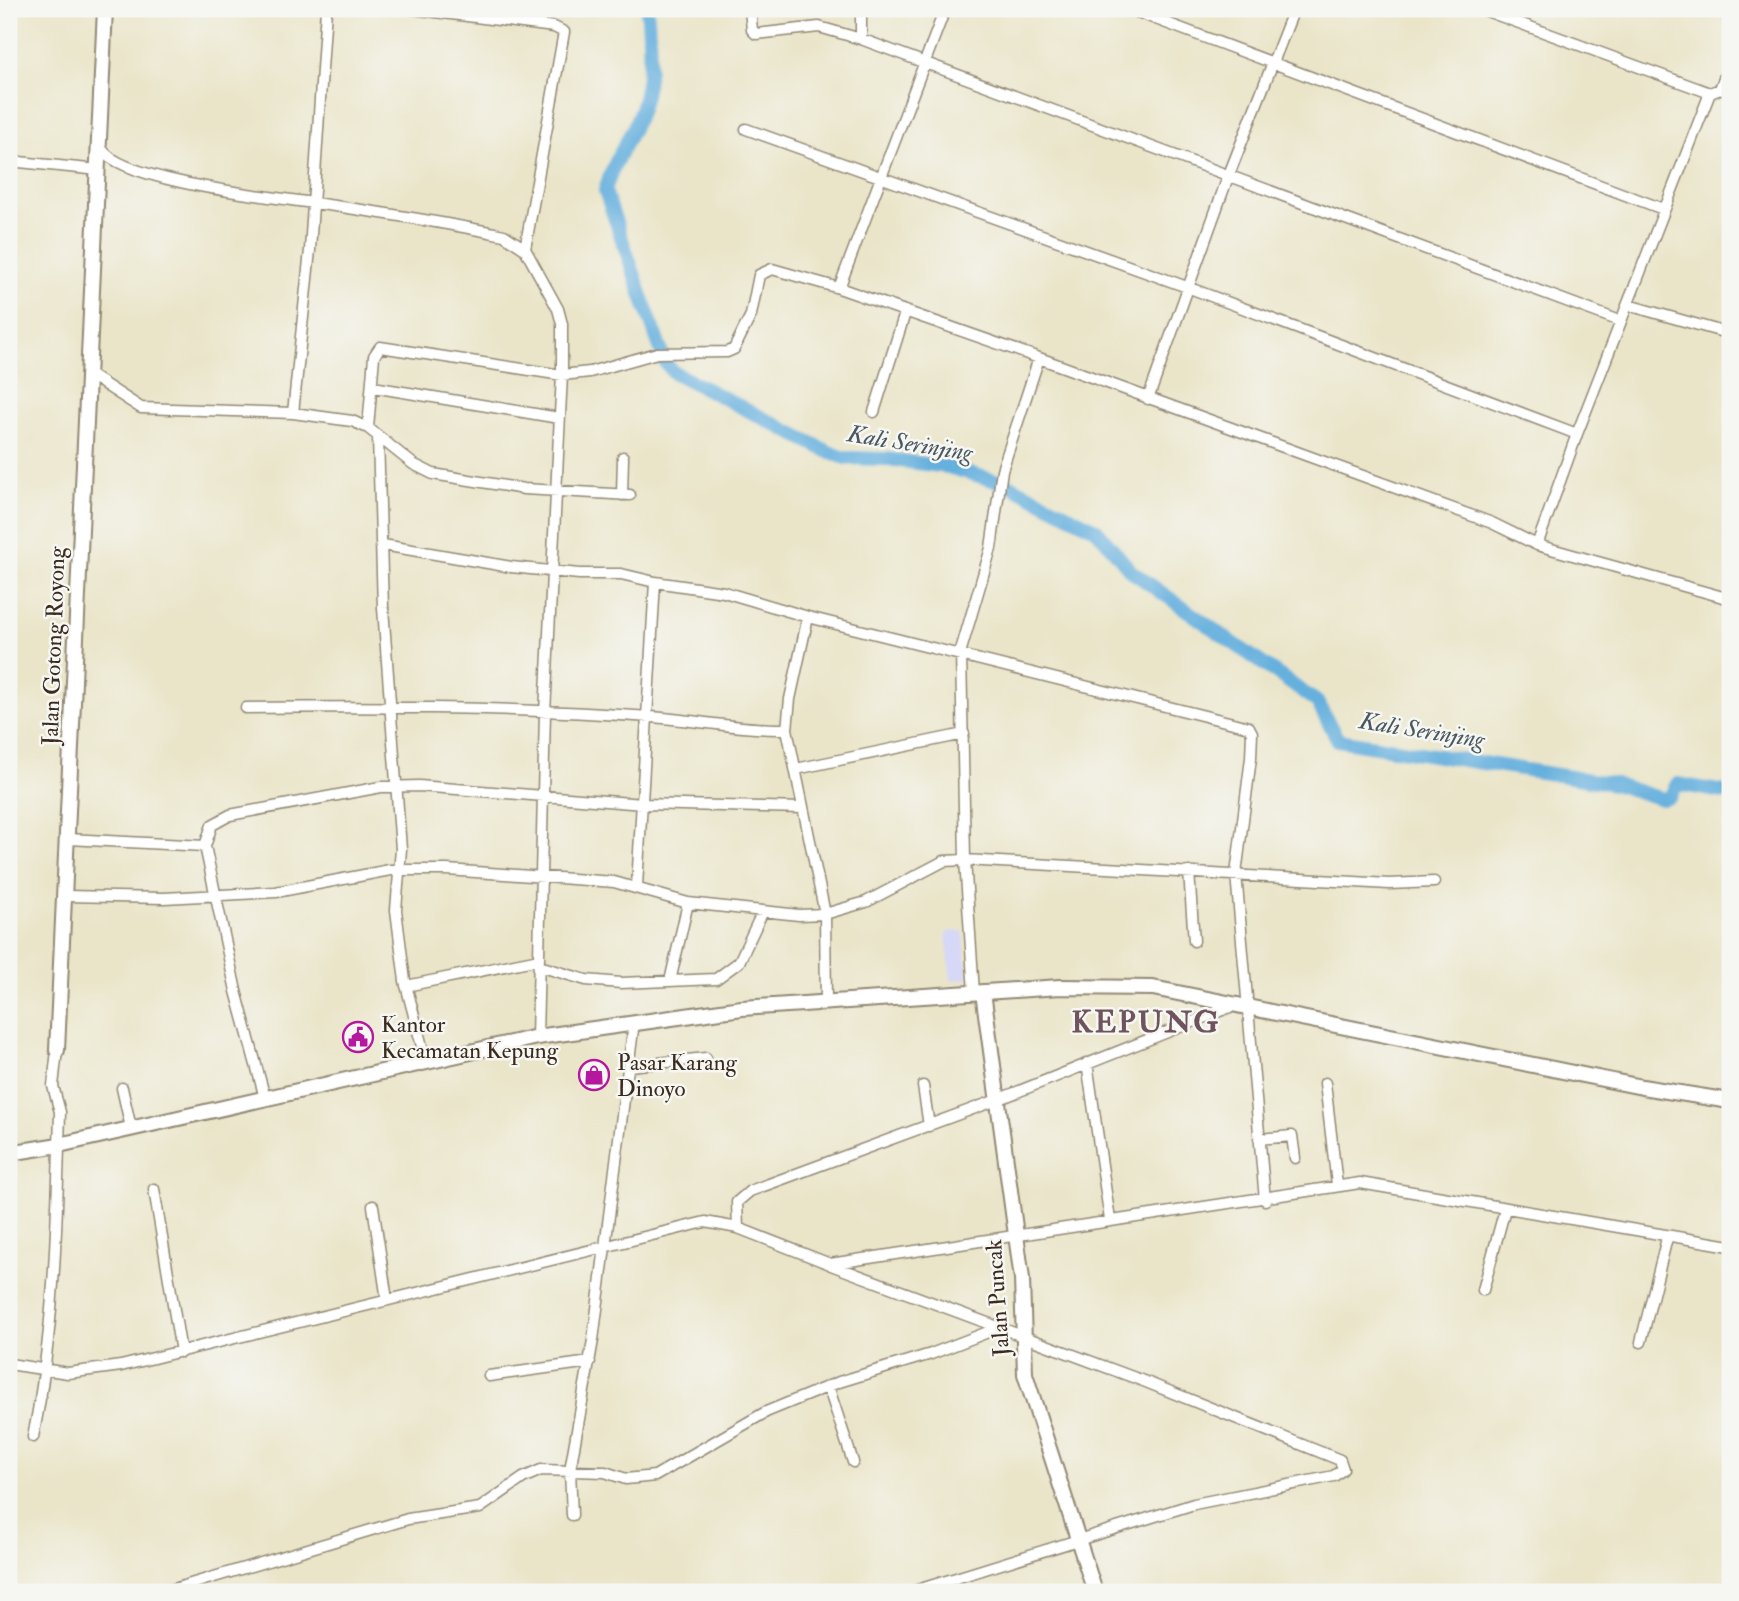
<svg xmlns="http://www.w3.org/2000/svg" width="1739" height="1601" font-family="'IM FELL Double Pica',serif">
<rect width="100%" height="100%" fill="#f6f6f2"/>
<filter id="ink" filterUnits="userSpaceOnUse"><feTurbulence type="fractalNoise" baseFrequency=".0143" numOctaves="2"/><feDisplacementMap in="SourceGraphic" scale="14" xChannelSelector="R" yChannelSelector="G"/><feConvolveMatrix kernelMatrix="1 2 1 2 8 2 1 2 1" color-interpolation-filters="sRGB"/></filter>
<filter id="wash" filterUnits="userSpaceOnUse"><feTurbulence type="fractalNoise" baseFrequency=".00686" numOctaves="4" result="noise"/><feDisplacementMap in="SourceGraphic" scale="28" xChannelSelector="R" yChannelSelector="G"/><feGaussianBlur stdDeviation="1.57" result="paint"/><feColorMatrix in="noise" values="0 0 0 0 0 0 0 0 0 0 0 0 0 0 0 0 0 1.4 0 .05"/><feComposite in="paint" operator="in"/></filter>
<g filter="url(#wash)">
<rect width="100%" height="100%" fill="#eae5c9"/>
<path fill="#d7d7f8" d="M963,931L968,979L951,980L946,932Z"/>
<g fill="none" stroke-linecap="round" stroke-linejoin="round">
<path stroke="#66b0de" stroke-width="14" d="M647,9C651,47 652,86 636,122C626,145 611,166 605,191L665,362L673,372L829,452L845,458L886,459L948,467L1010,485L1097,530L1131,571L1317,702L1338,740L1615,784L1662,799L1670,797L1677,784L1730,793"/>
</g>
</g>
<g filter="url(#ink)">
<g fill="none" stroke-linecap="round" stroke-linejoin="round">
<g stroke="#928874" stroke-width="13">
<path id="street" d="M412,9L554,27L564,32L525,249
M750,9L752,30L756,34L819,27L861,39L1620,321
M1129,9L1663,209
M1481,9L1710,93
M861,39V9
M1720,89L1730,91
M746,129L1187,287L1577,434
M101,148C121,182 273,197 314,203C377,212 442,222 504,235L525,249L558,309L562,324V375L545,713L537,1037
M9,161L99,170
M839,288L945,9
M1628,305L1730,334
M87,373L141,408L293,413L352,421L368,428L413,464L433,474L524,489L630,495
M373,387L559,418
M1148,399L1228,177L1294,9
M874,412L905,313
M293,413L310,250L326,9
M368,428L374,356L380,347L562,375L590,372L657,353L727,352L734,349L751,315L759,275L772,269L839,288L1039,358L1492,523L1537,545L1730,599
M378,437L383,608L401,849L396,910L405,981L426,1062
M622,495L623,457
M383,545L511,567L579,574H621L655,582L724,592L808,617L1249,727L1252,733L1251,758L1236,874L1265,1200
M1537,545L1577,434L1710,93L1720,89L1730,62
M808,617L790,699L787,729L825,914L826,1002
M246,708C381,706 515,707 650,717C696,720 741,730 787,729
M796,769L964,734
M68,839L205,846L236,991L265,1098
M205,846L212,825L230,815L381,787L419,786L643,804L803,808
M1189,872L1194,941
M637,886L655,582
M66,896L164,898L276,892L390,870H447L614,882L688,903L799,915L825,914L866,902L944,861L965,860L1389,884L1434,882
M539,966L586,980L621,983L716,979L739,962L763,911
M670,981L688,903
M406,986L539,959
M974,993L965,860L961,650L991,548L1002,470L1039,358
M1087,1063L1110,1220
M629,1066L706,1058
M1325,1083L1337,1185
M923,1086L929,1126
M122,1088L131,1128
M1259,1139L1292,1136L1295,1158
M154,1189L181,1352
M373,1206L387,1300
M738,1228L737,1202L750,1191L997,1100L1235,1005
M831,1265L1146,1382L1340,1460L1343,1469L1334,1476L1194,1504L911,1592
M1483,1290L1505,1209
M1641,1342L1667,1238
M9,1364L68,1373L121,1366L705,1222L738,1228L830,1264L1360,1183L1730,1246
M489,1376L590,1362
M828,1386L853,1462
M33,1437C55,1330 57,1220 60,1112L53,1086L57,1050
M572,1515L570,1470L593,1340L634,1022
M164,1592L408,1519L480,1508L523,1478L541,1470L605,1472L626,1479L655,1476L766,1412L839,1382L931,1354L1001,1327"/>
</g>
<g stroke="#928874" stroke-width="18">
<path id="secondary" d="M983,992L1022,1279L1025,1374L1095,1592
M57,1050L105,9
M9,1153L59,1145L537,1037L742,1008L1060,987L1153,988L1642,1087L1730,1101"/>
</g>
<use href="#street" stroke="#fff" stroke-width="10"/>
<use href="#secondary" stroke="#fff" stroke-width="14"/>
</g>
</g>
<defs>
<g id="civic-ring" transform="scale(1.575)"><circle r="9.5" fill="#f6f6f2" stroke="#b5179e" stroke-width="1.5"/><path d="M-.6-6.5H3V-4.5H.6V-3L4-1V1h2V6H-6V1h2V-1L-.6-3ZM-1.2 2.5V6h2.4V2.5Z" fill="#b5179e"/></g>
<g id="shop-ring" transform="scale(1.575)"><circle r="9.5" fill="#f6f6f2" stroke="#b5179e" stroke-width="1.5"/><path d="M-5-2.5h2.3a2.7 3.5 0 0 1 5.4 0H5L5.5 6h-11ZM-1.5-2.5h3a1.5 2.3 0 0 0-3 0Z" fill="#b5179e"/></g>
</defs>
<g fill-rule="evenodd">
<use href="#civic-ring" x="358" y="1037"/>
<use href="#shop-ring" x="594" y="1075"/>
</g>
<g text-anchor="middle" stroke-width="5" stroke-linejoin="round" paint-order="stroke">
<g font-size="23" fill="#3b2a1e" stroke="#f6f6f2">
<text transform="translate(53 646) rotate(-88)" y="8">Jalan Gotong Royong</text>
<text transform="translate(997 1298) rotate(-94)" y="8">Jalan Puncak</text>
</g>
<g font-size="23" fill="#3b2a1e" stroke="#f6f6f2" text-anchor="start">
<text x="381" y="1032">Kantor<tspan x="381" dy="26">Kecamatan Kepung</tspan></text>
<text x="617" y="1070">Pasar Karang<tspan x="617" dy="26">Dinoyo</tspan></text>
</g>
<g font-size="24" font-style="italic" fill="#4a5961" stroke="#f6f6f2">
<text transform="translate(910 443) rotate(9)" y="8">Kali Serinjing</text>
<text transform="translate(1422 730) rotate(9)" y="8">Kali Serinjing</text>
</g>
<g font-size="30" font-weight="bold" letter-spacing="2" fill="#6f545d" stroke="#f6f6f2">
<text x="1146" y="1032">KEPUNG</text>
</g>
</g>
<rect width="1739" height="1601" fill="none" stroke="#f6f6f2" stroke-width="35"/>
</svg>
